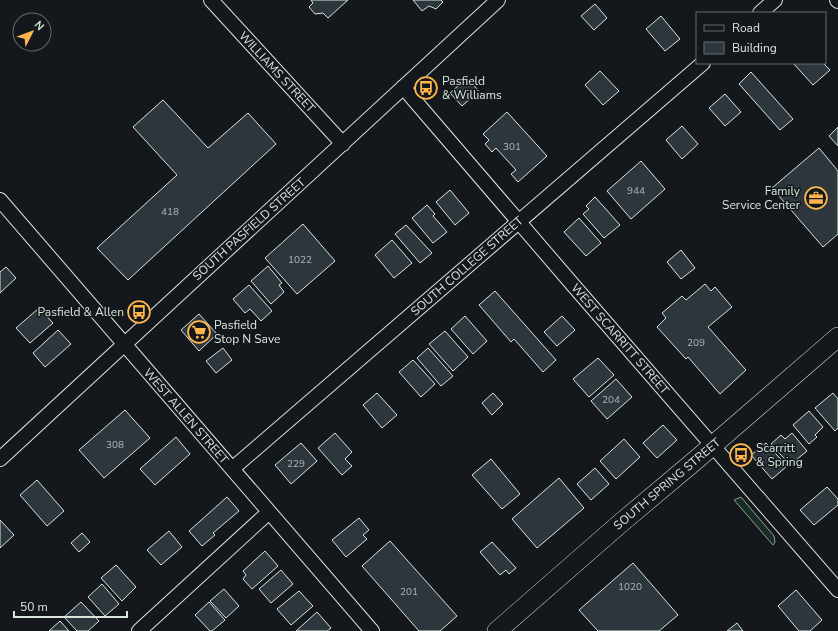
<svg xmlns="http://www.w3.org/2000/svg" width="838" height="631" font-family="'Nunito Sans',sans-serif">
<rect width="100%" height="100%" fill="#14181c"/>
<path fill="#1a2d24" stroke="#939e99" d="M741,497L774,536L775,542L773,545L734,500Z"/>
<path fill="#2c363c" stroke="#d8e6dc" d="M311,0H348L328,18L323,13L315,14L309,7L313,3Z
M413,0H441L443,2L436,9L429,6L422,11Z
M595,4L607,18L594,30L581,16Z
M661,16L680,39L665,51L646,29Z
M793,63H823L830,70L813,85Z
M600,71L619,91L603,105L585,85Z
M751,72L793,119L780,130L739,84Z
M467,78L479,91L462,106L450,93Z
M725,94L741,112L725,126L709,108Z
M163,100L208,148L248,113L276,144L128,280L97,248L177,175L133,127Z
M507,112L547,156L518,182L511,174L516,170L496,148L492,152L485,144L489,140L483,134Z
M682,126L698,144L682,159L666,140Z
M838,127V146L829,136Z
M819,148L838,171V234L823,247L772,188Z
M641,161L665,189L631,219L607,191Z
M450,190L469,213L455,225L436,202Z
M595,197L620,225L604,238L583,214L589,209L586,206Z
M427,205L435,214L433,216L447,232L433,243L412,218Z
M579,218L601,243L586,256L564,232Z
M303,224L335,261L297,294L265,258Z
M406,225L432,253L420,263L395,234Z
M392,240L412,263L394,278L375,255Z
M681,250L695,268L681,279L667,262Z
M268,266L282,283L279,285L284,292L271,304L251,281Z
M6,267L16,278L0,293V272Z
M705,284L711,291L715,287L732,307L708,327L746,370L720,394L688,357L686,359L657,327L666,318L662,313L682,296L686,300Z
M249,285L272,311L261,321L250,309L245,313L233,299Z
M495,291L556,360L543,372L514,339L511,342L479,305Z
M39,308L53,323L30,343L16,328Z
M199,314L217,334L199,351L181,330Z
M465,316L487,341L473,354L451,329Z
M562,316L575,330L557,346L544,332Z
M58,330L71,344L45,367L33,353Z
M445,331L468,357L453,371L429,344Z
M223,348L232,360L216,373L206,361Z
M428,348L453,376L441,386L417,358Z
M598,358L614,375L589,397L573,379Z
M413,360L435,384L421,397L399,372Z
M616,379L632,397L607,419L591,401Z
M377,393L397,415L382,428L363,405Z
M493,393L503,404L492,415L482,403Z
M833,393L838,399V428L835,431L815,408Z
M125,410L150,438L104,478L79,450Z
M809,411L823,427L815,435L817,437L809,444L793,425Z
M663,425L677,440L657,458L643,443Z
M335,433L352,452L345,459L352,466L342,475L318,448Z
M792,433L807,451L790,465L771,444L781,435L785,439Z
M176,437L190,454L155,485L140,469Z
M624,439L640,457L616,479L600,461Z
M301,443L317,461L291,484L275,465Z
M766,443L787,466L772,479L751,455Z
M491,459L520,494L502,509L472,475Z
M595,468L609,484L591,500L577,484Z
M559,478L584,508L537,548L512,519Z
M37,480L64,511L47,526L20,495Z
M827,487L838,499V505L814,525L800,510Z
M227,497L239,511L213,533L215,535L202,546L189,531Z
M359,518L369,530L363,535L367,539L346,557L332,540Z
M0,520L14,535L0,548Z
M169,531L182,547L161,565L147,550Z
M82,533L90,542L79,552L71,543Z
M390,541L457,616L440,631H419L362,566Z
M492,542L516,568L509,574L506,570L500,575L480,552Z
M265,551L278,566L252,589L243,579L246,575L243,571Z
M633,563L678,615L659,631H598L579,610Z
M116,565L136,587L122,601L101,578Z
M281,570L293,584L271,603L259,589Z
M102,584L119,604L105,616L88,597Z
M224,589L239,606L226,618L210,601Z
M796,590L822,620L810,631H799L778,606Z
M299,591L313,606L291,625L277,609Z
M81,602L99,621L88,631H77L64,617Z
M209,602L225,620L212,631H210L195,615Z
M317,612L331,628L327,631H296Z
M60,621L69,631H49Z
M737,623L743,631H727Z"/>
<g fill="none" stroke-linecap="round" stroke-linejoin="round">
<g stroke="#d8e6dc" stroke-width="16">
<path id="street" d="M211,0L343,144
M837,0L838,1
M760,13L775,0
M403,87L573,285L838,590
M0,200L372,631
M0,459L498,0
M232,469L703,63
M139,631L269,512"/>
</g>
<g stroke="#d8e6dc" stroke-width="20">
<path id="secondary" d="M497,631L622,522L697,459L838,337"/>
</g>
<use href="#street" stroke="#14181c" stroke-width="14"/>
<use href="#secondary" stroke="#14181c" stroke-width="19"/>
</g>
<defs>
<g id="bus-ring" transform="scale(1.15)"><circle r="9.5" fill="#14181c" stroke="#ffb74d" stroke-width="1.5"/><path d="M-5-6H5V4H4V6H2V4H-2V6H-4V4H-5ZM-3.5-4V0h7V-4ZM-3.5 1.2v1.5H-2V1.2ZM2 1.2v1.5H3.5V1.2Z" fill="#ffb74d"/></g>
<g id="office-ring" transform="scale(1.15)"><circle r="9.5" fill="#14181c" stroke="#ffb74d" stroke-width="1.5"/><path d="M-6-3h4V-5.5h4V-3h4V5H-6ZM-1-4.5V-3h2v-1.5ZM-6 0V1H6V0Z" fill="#ffb74d"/></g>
<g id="supermarket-ring" transform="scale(1.15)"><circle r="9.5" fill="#14181c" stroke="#ffb74d" stroke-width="1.5"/><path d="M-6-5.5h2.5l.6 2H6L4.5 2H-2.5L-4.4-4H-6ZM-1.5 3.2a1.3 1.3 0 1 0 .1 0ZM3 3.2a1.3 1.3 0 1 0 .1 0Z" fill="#ffb74d"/></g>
</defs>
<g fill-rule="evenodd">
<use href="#bus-ring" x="426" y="88"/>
<use href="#office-ring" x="816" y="198"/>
<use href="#bus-ring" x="139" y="312"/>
<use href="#supermarket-ring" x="199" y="332"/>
<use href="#bus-ring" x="741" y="455"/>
</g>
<g text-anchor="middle" stroke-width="3" stroke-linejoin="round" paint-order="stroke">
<g font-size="10" fill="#adbab4">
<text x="512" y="150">301</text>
<text x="636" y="194">944</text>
<text x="170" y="215">418</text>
<text x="300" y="263">1022</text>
<text x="696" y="346">209</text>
<text x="611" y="403">204</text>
<text x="115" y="448">308</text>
<text x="296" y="467">229</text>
<text x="630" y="590">1020</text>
<text x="409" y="595">201</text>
</g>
<g font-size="12" fill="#d8e6dc" stroke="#14181c">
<text transform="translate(277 72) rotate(47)" y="4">WILLIAMS STREET</text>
<text transform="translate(249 229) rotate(-42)" y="4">SOUTH PASFIELD STREET</text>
<text transform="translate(467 266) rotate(-41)" y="4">SOUTH COLLEGE STREET</text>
<text transform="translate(620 339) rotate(49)" y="4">WEST SCARRITT STREET</text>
<text transform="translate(186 416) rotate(49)" y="4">WEST ALLEN STREET</text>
<text transform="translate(667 484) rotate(-40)" y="4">SOUTH SPRING STREET</text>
</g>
<g font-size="12" fill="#d8e6dc" stroke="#14181c" text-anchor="start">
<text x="442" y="85">Pasfield<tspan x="442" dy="14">&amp; Williams</tspan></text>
<text x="800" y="195" text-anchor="end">Family<tspan x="800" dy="14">Service Center</tspan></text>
<text x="124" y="316" text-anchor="end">Pasfield &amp; Allen</text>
<text x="214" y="329">Pasfield<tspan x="214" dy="14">Stop N Save</tspan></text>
<text x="756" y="452">Scarritt<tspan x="756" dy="14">&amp; Spring</tspan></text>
</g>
</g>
<rect x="696" y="12" width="130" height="52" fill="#14181c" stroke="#626a69"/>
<rect x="704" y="25" width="20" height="6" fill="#14181c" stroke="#626a69"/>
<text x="732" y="32" font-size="12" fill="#d8e6dc">Road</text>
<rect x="704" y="42" width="20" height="12" fill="#2c363c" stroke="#626a69"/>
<text x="732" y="52" font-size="12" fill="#d8e6dc">Building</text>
<g transform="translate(32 32) rotate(48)"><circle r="19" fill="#14181c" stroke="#626a69"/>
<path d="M0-3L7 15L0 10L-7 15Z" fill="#ffb74d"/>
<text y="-6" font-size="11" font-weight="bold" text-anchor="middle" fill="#d8e6dc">N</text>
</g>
<path d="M14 611v6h113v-6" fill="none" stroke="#d8e6dc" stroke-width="2"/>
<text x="20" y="611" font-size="12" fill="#d8e6dc" stroke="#14181c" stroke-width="3" paint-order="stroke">50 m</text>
</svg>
